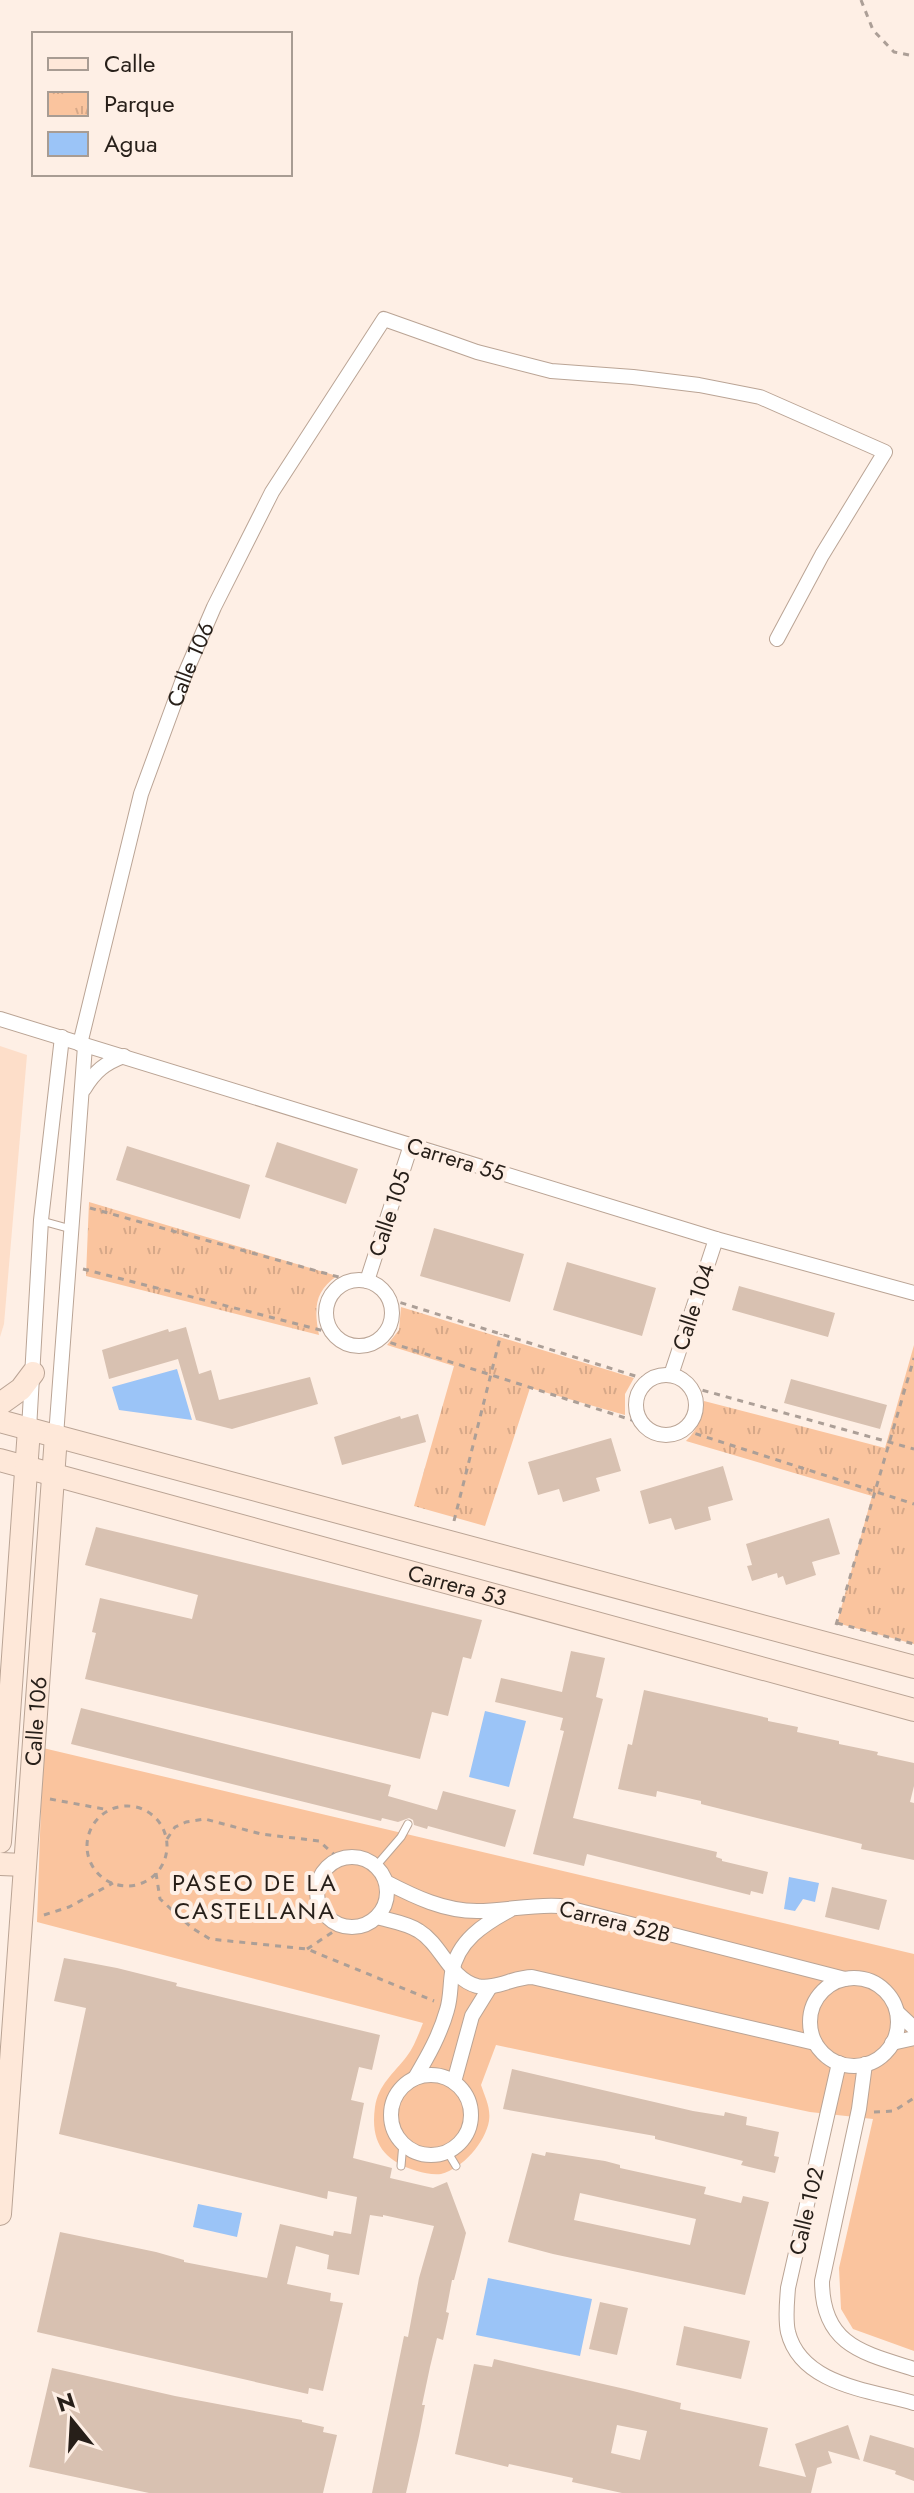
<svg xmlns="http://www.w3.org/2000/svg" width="914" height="2493" font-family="Jost,sans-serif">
<defs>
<pattern id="park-tufts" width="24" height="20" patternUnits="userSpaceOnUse" patternTransform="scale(2)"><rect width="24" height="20" fill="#fac49e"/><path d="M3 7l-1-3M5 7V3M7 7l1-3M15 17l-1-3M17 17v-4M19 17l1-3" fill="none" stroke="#d6a888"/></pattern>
</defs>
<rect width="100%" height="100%" fill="#feefe5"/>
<path fill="#fddec9" d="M0,1046L27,1055L4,1324L0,1337Z"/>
<path fill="#fac49e" d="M43,1748L914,1954V2351L853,2329L841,2309L839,2268L873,2119L810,2112L496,2045L481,2085C485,2097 491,2108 489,2121C485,2143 463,2168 441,2174C433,2175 424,2173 417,2171C384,2161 370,2143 375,2107C378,2085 394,2073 407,2056C414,2047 419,2033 423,2023L37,1922Z"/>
<path fill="url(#park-tufts)" d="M89,1202L337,1276C314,1292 314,1309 319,1335L86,1276Z
M401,1307L634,1378L625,1394V1415L530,1388L485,1526L414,1506L454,1366L387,1345L399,1330Z
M914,1345V1644L837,1623L872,1496L686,1441C697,1430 703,1417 704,1401L885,1448Z"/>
<path fill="#9bc4f7" d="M177,1369L192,1420L119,1410L112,1387Z
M485,1711L526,1721L509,1787L469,1777Z
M789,1877L819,1883L815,1902L803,1899L795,1911L784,1909Z
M198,2204L242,2213L237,2237L193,2227Z
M488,2278L592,2299L580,2356L476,2335Z"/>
<path fill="#d8c1b1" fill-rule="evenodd" d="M277,1142L358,1169L346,1204L265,1177Z
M127,1146L250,1185L240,1219L116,1180Z
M434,1228L524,1254L510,1302L420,1276Z
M567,1262L656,1288L642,1336L553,1310Z
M739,1286L835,1313L828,1337L732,1310Z
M186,1327L199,1374L211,1370L219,1400L310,1377L318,1404L232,1429L196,1420L178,1359L109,1379L102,1350L168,1329L169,1332Z
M791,1379L887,1405L880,1429L784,1403Z
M418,1414L426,1442L342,1465L334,1437L400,1416L401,1419Z
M611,1438L621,1471L596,1478L600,1491L563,1502L559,1489L538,1495L528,1462Z
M723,1466L733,1500L708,1507L711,1520L675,1530L671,1518L649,1524L640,1491Z
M829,1518L840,1554L812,1562L816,1575L786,1585L783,1576L778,1578L777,1573L752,1581L747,1566L752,1565L746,1544Z
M96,1527L482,1620L471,1659L463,1657L448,1716L432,1712L420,1759L85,1679L96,1633L92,1632L100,1598L192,1619L198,1595L85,1565Z
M571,1651L605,1658L596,1697L603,1699L573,1818L717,1852L716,1857L722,1859V1861L768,1872L763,1894L751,1891L750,1895L587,1854L584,1866L533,1854L564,1731L560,1730L563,1718L495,1702L501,1678L562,1692Z
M644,1690L768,1718V1721L798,1727L797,1732L839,1741V1744L878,1752L877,1755L914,1763V1786L910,1802L914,1803V1860L861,1849L862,1844L701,1804V1801L657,1791L656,1797L618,1789L628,1744L632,1745Z
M81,1708L391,1785L388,1796L437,1810L443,1791L516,1810L505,1847L428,1826L427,1829L414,1825L413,1820L409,1818L398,1822L382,1818L381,1821L71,1744Z
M832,1887L887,1900L879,1930L825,1917Z
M64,1958L117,1968L177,1983L176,1986L380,2035L372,2070L359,2067L351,2100L364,2103L353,2158L392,2168L390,2178L433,2188L447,2182L466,2233L454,2280H452L446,2312L449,2313L443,2340L437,2338L430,2367L422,2405H425L419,2436L406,2493H372L404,2336L408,2337L419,2278L434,2226L383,2215V2217L370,2215L359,2275L327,2269L329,2255L296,2246L287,2284L331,2293L330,2301L343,2303L323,2391L309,2388L308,2394L37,2332L60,2232L156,2252L184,2260V2262L267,2278L280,2224L333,2236L334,2231L351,2234L357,2197L328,2191L327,2199L59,2134L86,2008L54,2001Z
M512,2069L693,2111L724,2116L725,2112L747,2117L746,2125L779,2132L774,2156L779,2157L775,2173L741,2165L743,2161L655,2139V2136L503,2109Z
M546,2152L605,2161L620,2165V2168L706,2187L704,2194L741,2203L743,2196L769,2202L745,2295L553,2254L508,2242L532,2153L545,2156ZM580,2193L696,2219L690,2245L574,2220Z
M600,2302L628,2308L617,2355L589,2349Z
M684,2326L750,2341L741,2379L676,2365Z
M494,2359L625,2389L681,2403L680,2409L768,2428L759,2466L806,2477L795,2444L848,2425L860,2460L828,2451L832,2463L817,2468L811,2493H622L572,2482L573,2478L509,2464L508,2467L455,2454L474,2364L492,2367ZM617,2425L647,2431L640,2460L611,2453Z
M52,2368L175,2396L302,2420V2422L324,2427L323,2432L337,2435L323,2493H149L29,2467Z
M870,2435L914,2448V2481L895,2474L896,2471L863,2461Z"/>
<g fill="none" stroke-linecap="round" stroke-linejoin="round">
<g stroke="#baa495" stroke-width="9">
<path id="lane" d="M42,1221L71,1229
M376,1866L401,1837L408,1824
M447,2151L456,2166
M401,2166L403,2143"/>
</g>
<g stroke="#baa495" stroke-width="16">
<g id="street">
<path d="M0,1019L716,1239L914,1293"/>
<path id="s1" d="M80,1044L141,794L185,674L214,607L272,492L384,319L477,352L551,371L633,377L699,385L760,397L885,452L822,555L777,639"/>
<path d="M84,1089C95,1071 105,1063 124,1056"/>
<circle cx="359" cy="1313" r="33"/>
<path d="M367,1281L411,1145"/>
<circle cx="666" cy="1405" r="30"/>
<path d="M671,1375L716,1239"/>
<path d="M29,1429L41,1220L62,1037"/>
<path d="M56,1436L85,1046"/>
<circle cx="352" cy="1892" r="35"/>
<path d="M386,1882C415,1897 444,1911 477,1911C505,1911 532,1904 560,1906L845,1979"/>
<path d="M377,1917C391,1921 407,1923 419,1931C442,1945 449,1978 477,1986C495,1990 514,1977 532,1977L815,2043"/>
<circle cx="854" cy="2022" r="44"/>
<path d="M897,2012L914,2028"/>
<path d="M892,2043L914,2038"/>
<path d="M839,2063L788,2288C787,2302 785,2318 788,2332C801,2385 870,2390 914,2403"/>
<path d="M865,2064L859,2109L822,2281C822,2345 863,2353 914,2369"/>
<circle cx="431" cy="2115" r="40"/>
<path d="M415,2078C428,2056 440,2035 447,2010C451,1997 450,1985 452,1973C457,1941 484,1924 510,1910"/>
<path d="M454,2082L472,2016L490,1987"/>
</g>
</g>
<g stroke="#baa495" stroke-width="24">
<g id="secondary">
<path d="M0,1404L21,1389L33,1373"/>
<path d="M0,1421L914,1667"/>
<path id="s2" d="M0,1460L914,1710"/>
<path d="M0,1842L29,1429"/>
<path d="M0,1864L25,1865"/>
<path id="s3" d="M0,2214L56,1436"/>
</g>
</g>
<path stroke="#ac9f97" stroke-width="3" stroke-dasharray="6 6" stroke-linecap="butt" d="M861,0L873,30L894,52L914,56
M90,1208L353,1281
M83,1269L332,1333
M389,1299L648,1380
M379,1339L641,1423
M691,1387L914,1449
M684,1430L914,1504
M454,1521L501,1334
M837,1623L914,1644
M836,1625L914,1358
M50,1799L109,1810
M87 1846a40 40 0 1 1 80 0a40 40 0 1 1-80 0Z
M167,1839L175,1827L186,1822L205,1819L261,1834L319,1841L339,1859
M156,1873L160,1899L192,1928L210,1939L307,1949L434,2001
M44,1915L69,1907L113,1883
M307,1949L342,1926
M874,2112L894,2111L914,2098"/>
<use href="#lane" stroke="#fff" stroke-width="7"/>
<use href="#street" stroke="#fff" stroke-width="14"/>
<use href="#secondary" stroke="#fee8d9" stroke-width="22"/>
</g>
<g text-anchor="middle" stroke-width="8" stroke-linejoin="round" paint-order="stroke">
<g font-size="22" fill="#271f19" stroke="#feefe5">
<text dy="8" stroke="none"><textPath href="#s1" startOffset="396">Calle 106</textPath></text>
<text transform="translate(456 1159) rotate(17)" y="8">Carrera 55</text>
<text transform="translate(389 1213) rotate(-72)" y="8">Calle 105</text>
<text transform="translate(693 1307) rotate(-72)" y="8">Calle 104</text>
<text dy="8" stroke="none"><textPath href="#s2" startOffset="474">Carrera 53</textPath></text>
<text dy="8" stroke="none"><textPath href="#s3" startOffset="494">Calle 106</textPath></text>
<text transform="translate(615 1921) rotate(14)" y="8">Carrera 52B</text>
<text transform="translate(806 2211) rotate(-77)" y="8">Calle 102</text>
</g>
<g font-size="24" letter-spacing="2" fill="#271f19" stroke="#feefe5">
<text x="255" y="1891">PASEO DE LA<tspan x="255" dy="28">CASTELLANA</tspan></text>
</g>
</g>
<rect x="32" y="32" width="260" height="144" fill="#feefe5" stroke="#a89c93" stroke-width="2"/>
<rect x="48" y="58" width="40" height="12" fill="#fee8d9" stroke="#a89c93" stroke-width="2"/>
<text x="104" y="72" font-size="24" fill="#271f19">Calle</text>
<rect x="48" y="92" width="40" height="24" fill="url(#park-tufts)" stroke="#a89c93" stroke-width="2"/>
<text x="104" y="112" font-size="24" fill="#271f19">Parque</text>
<rect x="48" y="132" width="40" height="24" fill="#9bc4f7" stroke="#a89c93" stroke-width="2"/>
<text x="104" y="152" font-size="24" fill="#271f19">Agua</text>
<g transform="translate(72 2421) rotate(342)" stroke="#feefe5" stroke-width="6" paint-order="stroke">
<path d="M0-6L14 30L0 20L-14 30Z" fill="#271f19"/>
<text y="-12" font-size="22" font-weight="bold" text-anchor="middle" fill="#271f19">N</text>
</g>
</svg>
